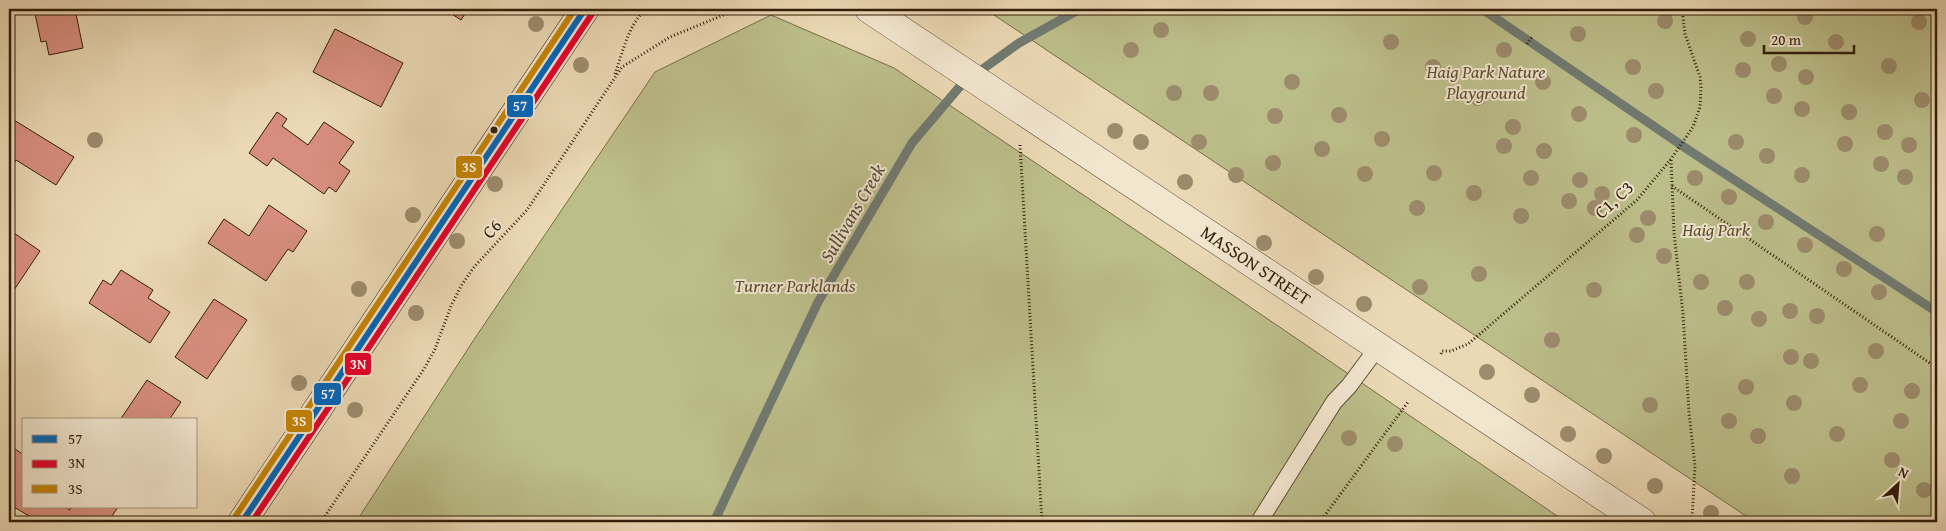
<svg xmlns="http://www.w3.org/2000/svg" width="1946" height="531" font-family="'Gentium Book Plus',serif">
<rect width="100%" height="100%" fill="#ebd9b5"/>
<filter id="stains"><feTurbulence type="fractalNoise" baseFrequency=".004" numOctaves="4"/><feColorMatrix values="0 0 0 0 .2 0 0 0 0 .09 0 0 0 0 .02 0 0 0 .5 -.17"/></filter>
<radialGradient id="worn" r=".72"><stop offset=".6" stop-color="#630" stop-opacity="0"/><stop offset="1" stop-color="#630" stop-opacity=".3"/></radialGradient>
<path fill="#bcbe8a" stroke="#776e4a" d="M985,9H1937V522H1755Z
M771,15L894,68L1234,296L1566,522H356L473,341L655,72Z"/>
<g fill="none" stroke-linecap="round" stroke-linejoin="round">
<path stroke="#717a71" stroke-width="9" d="M1482,9L1690,151L1937,312
M714,522L818,302L912,143L962,84L1019,43L1080,9"/>
</g>
<path fill="#d88e7f" stroke="#321d09" d="M34,9H75L83,48L49,55L46,41L41,42Z
M444,9H468L461,20Z
M335,29L403,63L381,107L313,72Z
M277,112L287,119L282,126L308,145L324,122L354,142L339,163L350,171L336,192L329,187L324,194L273,158L267,166L249,153Z
M9,117L74,157L56,185L16,160L9,173Z
M269,205L307,231L293,252L288,249L266,281L208,243L224,219L249,236Z
M14,233L40,251L14,290L9,286V241Z
M121,270L153,290L148,298L170,312L150,343L89,303L103,280L111,285Z
M214,299L247,320L207,379L175,357Z
M147,380L181,402L169,420H120Z
M9,445L24,455V507H64L70,510L71,507H118L108,522H39L9,504Z"/>
<g fill="none" stroke-linecap="round" stroke-linejoin="round">
<g stroke="#604c34" stroke-width="18">
<path id="lane" d="M1259,522L1334,402L1349,386L1378,347"/>
</g>
<g stroke="#604c34" stroke-width="29">
<g id="street">
<path id="s1" d="M869,9L1642,522"/>
</g>
</g>
<g stroke="#321d09" stroke-width="29">
<path id="secondary" d="M242,522L585,9"/>
</g>
<path stroke="#321d09" stroke-width="3" stroke-dasharray="1 2.5" stroke-linecap="butt" d="M1527,44L1532,37
M615,74C623,52 628,25 646,9
M1020,145L1042,522
M1671,160L1674,233L1683,314L1689,413L1695,466L1692,519
M1672,186L1937,368
M1441,354L1442,351H1451L1468,344L1637,200L1671,159L1693,127L1700,107L1701,87L1700,77L1685,34L1682,9
M321,522L424,369L435,349L451,306L461,286L474,267L527,210L622,67L670,37L738,9
M1320,522L1408,402"/>
<use href="#lane" stroke="#f2e6cf" stroke-width="16"/>
<use href="#street" stroke="#f2e6cf" stroke-width="28"/>
<use href="#secondary" stroke="#f2e6cf" stroke-width="28"/>
<g stroke="#f2e6cf" stroke-width="10">
<path id="bus-1" d="M242,522L585,9"/>
</g>
<g stroke="#f2e6cf" stroke-width="10">
<path id="bus-2" d="M252,522L592,14"/>
</g>
<g stroke="#f2e6cf" stroke-width="10">
<path id="bus-3" d="M235,517L575,9"/>
</g>
<use href="#bus-1" stroke="#0065bd" stroke-width="6"/>
<use href="#bus-2" stroke="#e4002b" stroke-width="6"/>
<use href="#bus-3" stroke="#c68402" stroke-width="6"/>
</g>
<g fill="#9c8c6c">
<circle cx="1805" cy="17" r="8"/>
<circle cx="1665" cy="21" r="8"/>
<circle cx="1919" cy="22" r="8"/>
<circle cx="536" cy="24" r="8"/>
<circle cx="1161" cy="30" r="8"/>
<circle cx="1578" cy="34" r="8"/>
<circle cx="1748" cy="39" r="8"/>
<circle cx="1391" cy="42" r="8"/>
<circle cx="1836" cy="42" r="8"/>
<circle cx="1131" cy="50" r="8"/>
<circle cx="1504" cy="50" r="8"/>
<circle cx="1779" cy="64" r="8"/>
<circle cx="581" cy="65" r="8"/>
<circle cx="1889" cy="66" r="8"/>
<circle cx="1433" cy="67" r="8"/>
<circle cx="1633" cy="67" r="8"/>
<circle cx="1743" cy="70" r="8"/>
<circle cx="1806" cy="77" r="8"/>
<circle cx="1292" cy="82" r="8"/>
<circle cx="1543" cy="82" r="8"/>
<circle cx="1656" cy="91" r="8"/>
<circle cx="1174" cy="93" r="8"/>
<circle cx="1211" cy="93" r="8"/>
<circle cx="1774" cy="96" r="8"/>
<circle cx="1478" cy="98" r="8"/>
<circle cx="1922" cy="100" r="8"/>
<circle cx="1802" cy="109" r="8"/>
<circle cx="1849" cy="112" r="8"/>
<circle cx="1579" cy="114" r="8"/>
<circle cx="1339" cy="115" r="8"/>
<circle cx="1275" cy="116" r="8"/>
<circle cx="1513" cy="127" r="8"/>
<circle cx="1115" cy="131" r="8"/>
<circle cx="1885" cy="132" r="8"/>
<circle cx="1634" cy="135" r="8"/>
<circle cx="1382" cy="139" r="8"/>
<circle cx="95" cy="140" r="8"/>
<circle cx="1141" cy="142" r="8"/>
<circle cx="1199" cy="142" r="8"/>
<circle cx="1736" cy="142" r="8"/>
<circle cx="1845" cy="144" r="8"/>
<circle cx="1909" cy="145" r="8"/>
<circle cx="1504" cy="146" r="8"/>
<circle cx="1322" cy="149" r="8"/>
<circle cx="1544" cy="151" r="8"/>
<circle cx="1767" cy="156" r="8"/>
<circle cx="1273" cy="163" r="8"/>
<circle cx="1881" cy="164" r="8"/>
<circle cx="1434" cy="173" r="8"/>
<circle cx="1365" cy="174" r="8"/>
<circle cx="1236" cy="175" r="8"/>
<circle cx="1802" cy="175" r="8"/>
<circle cx="1905" cy="177" r="8"/>
<circle cx="1531" cy="178" r="8"/>
<circle cx="1695" cy="178" r="8"/>
<circle cx="1580" cy="180" r="8"/>
<circle cx="1185" cy="182" r="8"/>
<circle cx="495" cy="184" r="8"/>
<circle cx="1474" cy="193" r="8"/>
<circle cx="1602" cy="194" r="8"/>
<circle cx="1729" cy="197" r="8"/>
<circle cx="1569" cy="201" r="8"/>
<circle cx="1417" cy="208" r="8"/>
<circle cx="1595" cy="208" r="8"/>
<circle cx="413" cy="215" r="8"/>
<circle cx="1521" cy="216" r="8"/>
<circle cx="1648" cy="218" r="8"/>
<circle cx="1766" cy="222" r="8"/>
<circle cx="1877" cy="234" r="8"/>
<circle cx="1637" cy="235" r="8"/>
<circle cx="457" cy="241" r="8"/>
<circle cx="1264" cy="243" r="8"/>
<circle cx="1805" cy="245" r="8"/>
<circle cx="1664" cy="256" r="8"/>
<circle cx="1844" cy="269" r="8"/>
<circle cx="1479" cy="274" r="8"/>
<circle cx="1316" cy="277" r="8"/>
<circle cx="1701" cy="282" r="8"/>
<circle cx="1747" cy="282" r="8"/>
<circle cx="1420" cy="287" r="8"/>
<circle cx="359" cy="289" r="8"/>
<circle cx="1594" cy="290" r="8"/>
<circle cx="1879" cy="292" r="8"/>
<circle cx="1364" cy="304" r="8"/>
<circle cx="1725" cy="308" r="8"/>
<circle cx="1790" cy="311" r="8"/>
<circle cx="416" cy="313" r="8"/>
<circle cx="1817" cy="316" r="8"/>
<circle cx="1759" cy="319" r="8"/>
<circle cx="1552" cy="340" r="8"/>
<circle cx="1876" cy="351" r="8"/>
<circle cx="1791" cy="357" r="8"/>
<circle cx="1811" cy="361" r="8"/>
<circle cx="1487" cy="372" r="8"/>
<circle cx="299" cy="383" r="8"/>
<circle cx="1860" cy="385" r="8"/>
<circle cx="1746" cy="387" r="8"/>
<circle cx="1912" cy="391" r="8"/>
<circle cx="1532" cy="395" r="8"/>
<circle cx="1794" cy="403" r="8"/>
<circle cx="1650" cy="405" r="8"/>
<circle cx="355" cy="410" r="8"/>
<circle cx="1729" cy="421" r="8"/>
<circle cx="1901" cy="421" r="8"/>
<circle cx="1568" cy="434" r="8"/>
<circle cx="1837" cy="434" r="8"/>
<circle cx="1758" cy="436" r="8"/>
<circle cx="1349" cy="438" r="8"/>
<circle cx="1395" cy="444" r="8"/>
<circle cx="1604" cy="456" r="8"/>
<circle cx="1892" cy="460" r="8"/>
<circle cx="1792" cy="476" r="8"/>
<circle cx="1655" cy="486" r="8"/>
<circle cx="1924" cy="490" r="8"/>
<circle cx="1711" cy="513" r="8"/>
</g>
<circle fill="#321d09" stroke="#f2e6cf" stroke-width="2" cx="494" cy="130" r="4.5"/>
<g text-anchor="middle" stroke-width="4" stroke-linejoin="round" paint-order="stroke">
<g font-size="18" font-style="italic" fill="#5b4d30" stroke="#f2e6cf">
<text x="1486" y="78">Haig Park Nature<tspan x="1486" dy="21">Playground</tspan></text>
<text x="1716" y="236">Haig Park</text>
<text x="795" y="292">Turner Parklands</text>
</g>
<g font-size="18" fill="#321d09" stroke="#f2e6cf">
<text transform="translate(1614 200) rotate(-43)" y="6">C1, C3</text>
<text transform="translate(492 229) rotate(-48)" y="6">C6</text>
<text dy="6" stroke="none"><textPath href="#s1" startOffset="464">MASSON STREET</textPath></text>
</g>
<g font-size="19" font-style="italic" fill="#524c3d" stroke="#f2e6cf">
<text transform="translate(852 213) rotate(-60)" y="7">Sullivans Creek</text>
</g>
</g>
<g stroke="#f2e6cf" stroke-width="2">
<rect x="506" y="94" width="28" height="24" rx="5" fill="#0065bd"/>
<rect x="455" y="155" width="28" height="24" rx="5" fill="#c68402"/>
<rect x="344" y="352" width="28" height="24" rx="5" fill="#e4002b"/>
<rect x="313" y="382" width="29" height="24" rx="5" fill="#0065bd"/>
<rect x="285" y="409" width="28" height="24" rx="5" fill="#c68402"/>
</g>
<g font-size="14" text-anchor="middle" font-weight="bold" fill="#fff">
<text x="520" y="111">57</text>
<text x="469" y="172">3S</text>
<text x="358" y="369">3N</text>
<text x="328" y="399">57</text>
<text x="299" y="426">3S</text>
</g>
<rect width="1946" height="531" fill="none" stroke="#ebd9b5" stroke-width="30"/>
<rect x="10" y="10" width="1926" height="511" fill="none" stroke="#321d09" stroke-width="2.5"/>
<rect x="15" y="15" width="1916" height="501" fill="none" stroke="#321d09"/>
<rect x="22" y="418" width="175" height="90" fill="#f2e6cf" stroke="#a59680"/>
<rect x="32" y="435" width="25" height="8" fill="#0065bd" stroke="#a59680"/>
<text x="68" y="444" font-size="15" fill="#321d09">57</text>
<rect x="32" y="460" width="25" height="8" fill="#e4002b" stroke="#a59680"/>
<text x="68" y="468" font-size="15" fill="#321d09">3N</text>
<rect x="32" y="485" width="25" height="8" fill="#c68402" stroke="#a59680"/>
<text x="68" y="494" font-size="15" fill="#321d09">3S</text>
<g transform="translate(1898 484) rotate(26)" stroke="#f2e6cf" stroke-width="4" paint-order="stroke">
<path d="M0-4L9 19L0 12L-9 19Z" fill="#321d09"/>
<text y="-8" font-size="14" font-weight="bold" text-anchor="middle" fill="#321d09">N</text>
</g>
<path d="M1764 45v8h90v-8" fill="none" stroke="#321d09" stroke-width="2.5"/>
<text x="1771" y="45" font-size="15" fill="#321d09" stroke="#f2e6cf" stroke-width="4" paint-order="stroke">20 m</text>
<rect width="100%" height="100%" filter="url(#stains)"/>
<rect width="100%" height="100%" fill="url(#worn)"/>
</svg>
